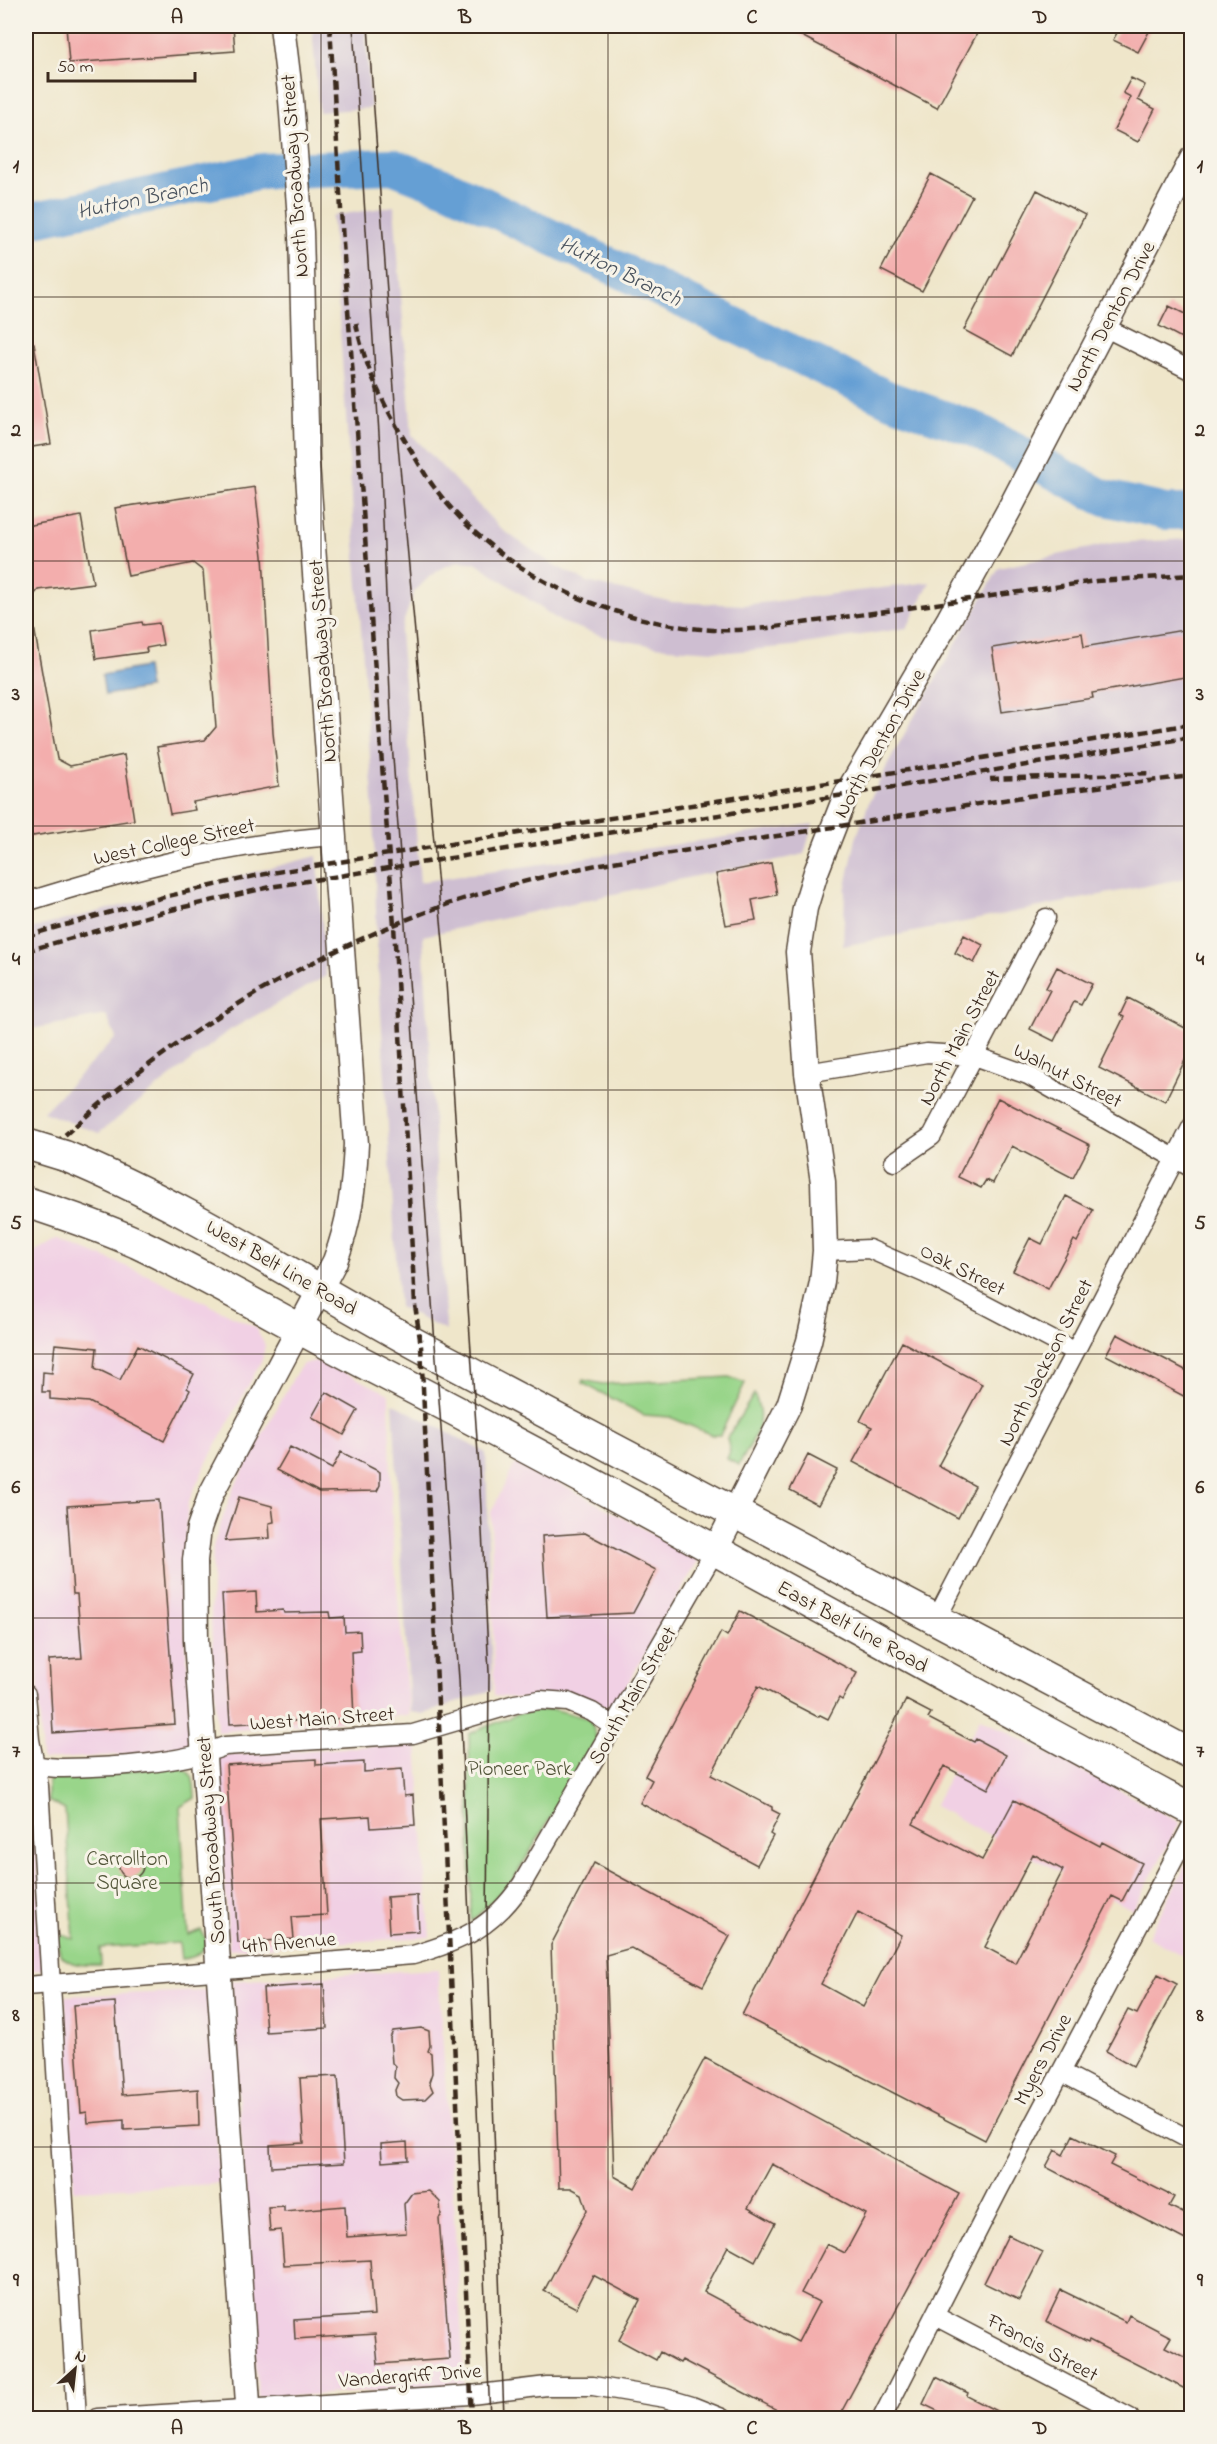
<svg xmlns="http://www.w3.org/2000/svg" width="1217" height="2444" font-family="'Indie Flower',sans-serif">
<rect width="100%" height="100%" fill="#f7f3e8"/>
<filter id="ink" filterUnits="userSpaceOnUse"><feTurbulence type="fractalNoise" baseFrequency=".0167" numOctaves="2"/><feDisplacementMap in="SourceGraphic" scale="12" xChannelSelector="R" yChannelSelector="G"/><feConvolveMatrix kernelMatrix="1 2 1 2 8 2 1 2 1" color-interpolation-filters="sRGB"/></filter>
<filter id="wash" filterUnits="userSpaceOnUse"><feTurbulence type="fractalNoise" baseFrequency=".008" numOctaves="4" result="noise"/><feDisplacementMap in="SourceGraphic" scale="24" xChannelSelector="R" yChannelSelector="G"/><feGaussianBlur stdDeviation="1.35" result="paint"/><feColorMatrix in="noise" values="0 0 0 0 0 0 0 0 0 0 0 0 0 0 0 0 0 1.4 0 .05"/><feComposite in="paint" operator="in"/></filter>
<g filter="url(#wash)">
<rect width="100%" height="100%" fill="#efe6ca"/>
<path fill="#f1d0e4" d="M57,1238L152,1277L255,1327L265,1345L262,1360L205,1466L188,1503L182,1580L193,1750L42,1760L26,1453V1257Z
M315,1361L327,1364L389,1394L392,1535L409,1715L217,1732L211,1621L213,1546L233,1489L296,1373L303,1364Z
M517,1460L699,1559L614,1708L494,1696L491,1512Z
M980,1718L1180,1822L1133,1910L934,1806Z
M417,1743L430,1937L229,1949L216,1756Z
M26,1776H30L46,1969L26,1971Z
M1191,1855V1960L1148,1937Z
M438,1969L465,2386L258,2398L231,1981Z
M210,1991L219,2184L74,2190L65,1996Z"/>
<path fill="#cebed1" d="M312,26H365L371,108L319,112Z
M394,206L412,435L501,529L557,567L588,582L672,602L744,605L930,582L907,628L792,646L731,652L668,648L608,638L561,622L477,563L460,561L444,567L429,577L414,592L400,632L420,882L813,824L804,854L788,858L705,874L423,936L446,1331L399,1307L377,948L373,800L332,216Z
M1191,539V877L843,946L845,891L856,839L869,802L893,754L999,568L1112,543Z
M317,856L326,976L230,1030L99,1133L43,1112L116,1038L106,1015L26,1030V930Z
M393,1403L486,1453L492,1690L424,1714L410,1712Z
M461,2405V2418H263V2417Z"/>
<path fill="#99d58a" stroke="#6a8054" stroke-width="1.5" d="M729,1377L745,1383L720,1435H712L670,1417L644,1415L582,1383L583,1380L603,1384Z
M754,1394C768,1423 753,1439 739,1465L727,1459L730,1451L727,1438Z
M553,1709L590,1719L597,1740L513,1880L471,1922L469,1734L518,1714Z
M176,1767C195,1769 194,1783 195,1798L180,1807L188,1935L201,1930L207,1940C203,1955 194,1958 181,1959L179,1943L100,1948L101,1965C82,1966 56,1966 58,1939L63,1935L74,1939L65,1810L48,1801V1783L53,1776Z"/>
<path fill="#659fd4" stroke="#506479" stroke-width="1.5" d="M146,667L149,688L105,695L102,675Z"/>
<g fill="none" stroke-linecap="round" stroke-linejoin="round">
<path stroke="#659fd4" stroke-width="36" d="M26,221L262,171L392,166L451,189L889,399L974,429L1102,497L1165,512H1192"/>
</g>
<g id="blocks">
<path fill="#f3aead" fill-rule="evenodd" d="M66,26H233L235,51L69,63Z
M783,26H981L937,108Z
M1121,26H1152L1138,52L1113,40Z
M1131,78L1145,85L1138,100L1155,109L1138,142L1114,130L1131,97L1123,93Z
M931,174L972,196L922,291L881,270Z
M1037,190L1085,215L1012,356L964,330Z
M1169,306L1191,317V343L1159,326Z
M34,343L51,444L26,448V344Z
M255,487L263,556L273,733L279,786L193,802L195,810L170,814L157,747L205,740L216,727L203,571L193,563L128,576L115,508Z
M81,516L93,583L38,590L26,605V526Z
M142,622L143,625L159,623L163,645L146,648L147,652L96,659L92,630Z
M34,627L57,759L70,766L124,755L134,820L26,837V628Z
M1183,630L1191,676L1092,693L1093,698L1002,712L992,648L1082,633L1084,647Z
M771,863L777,895L752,900L756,920L726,925L716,874Z
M964,935L983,945L974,963L955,953Z
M1057,967L1092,984L1081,1005L1074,1002L1054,1041L1030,1029L1050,990L1046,988Z
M1128,998L1191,1031V1048L1165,1101L1099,1068L1124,1017L1120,1015Z
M998,1098L1090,1145L1073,1178L1012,1146L993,1183L986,1180L981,1188L958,1177Z
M1066,1196L1093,1210L1077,1242L1074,1240L1048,1289L1013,1271L1030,1238L1042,1244Z
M1117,1334L1191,1373V1400L1106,1355Z
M902,1342L982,1384L938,1466L975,1486L958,1518L853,1462L872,1427L860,1421Z
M55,1344L97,1348L95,1368L120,1380L138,1345L194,1374L187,1388L190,1390L164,1441L89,1402L50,1399V1392H42L43,1372L52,1373Z
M326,1392L358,1410L344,1435L312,1417Z
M290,1447L332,1469L341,1452L380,1472V1485L377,1491L319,1492L277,1470Z
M808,1455L837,1470L818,1505L790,1490Z
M239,1497L272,1506L274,1522L269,1523L270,1538L225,1541Z
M159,1500L175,1724L53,1733L49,1660L82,1658L77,1594H73L67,1506Z
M585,1533L656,1570L633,1613L547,1617L542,1536Z
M256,1592L257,1612L283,1610L284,1613L329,1612L330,1618L344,1617L345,1632L360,1631L361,1651L351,1652L354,1718L230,1724L222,1594Z
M740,1611L857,1673L842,1700L839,1698L828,1719L820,1715L818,1717L758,1686L711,1775L772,1807V1810L780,1814L770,1834L773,1836L757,1865L640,1803L652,1780L645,1776L721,1632L727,1636Z
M906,1700L931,1713L928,1718L974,1742L976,1739L1006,1755L988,1789L944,1766L913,1824L982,1860L1014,1800L1100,1846L1102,1842L1142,1863L1122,1901L1112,1896L985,2140L742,2015ZM1033,1854L1063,1870L1015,1963L985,1947ZM858,1912L901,1935L863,2007L821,1984Z
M316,1759V1765L364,1762V1772L402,1769L404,1796L413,1795L415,1825L371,1828L370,1816L321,1819L327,1915L292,1917L294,1939L238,1943L226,1765Z
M119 1866a12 12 0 1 1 24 0a12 12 0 1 1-24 0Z
M594,1863L730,1936L703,1986L631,1948L606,1955L614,2176L635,2188L705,2058L959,2194L838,2418H792L682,2360L680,2363L660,2352L656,2360L619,2340L640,2300L593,2275L576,2308L544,2291L587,2210L582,2194L571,2188H559L551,1945ZM772,2164L866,2214L845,2253L827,2244L801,2293L819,2302L798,2342L704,2292L728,2246L755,2261L775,2223L748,2208Z
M417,1895L419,1931L389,1933L387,1897Z
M1158,1974L1177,1984L1133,2066L1106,2051L1128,2010L1137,2014Z
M324,1984L327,2028L266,2032L263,1988Z
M115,2002L122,2095L198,2089L199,2126L124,2130V2120L88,2123L87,2112L81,2113L73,2005Z
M421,2028L429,2031L430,2046L428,2051L431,2053L432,2073L429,2082L433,2091L425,2099L402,2100L396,2096L395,2090L398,2083L394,2078L395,2066L392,2063L390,2038L393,2031Z
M338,2076L344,2163L271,2167L270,2145L304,2143L300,2078Z
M1073,2135L1115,2156L1110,2165L1174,2197L1169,2206L1191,2217V2243L1046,2167L1055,2150L1063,2155Z
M407,2142L408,2160L382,2162L381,2144Z
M429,2191L440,2202L441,2216L439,2218L450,2359L378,2364L375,2334L295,2339L294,2320L374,2315L370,2260L284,2265L281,2230L270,2231L268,2207L284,2206V2211L345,2206L347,2237L406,2233L404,2204L412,2193Z
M1008,2235L1043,2252L1019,2300L984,2283Z
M1061,2290L1126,2322L1129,2315L1171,2337L1165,2347L1191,2360V2392L1089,2340L1088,2342L1046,2321Z
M936,2377L968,2393L967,2396L1010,2418H952L923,2404Z"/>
</g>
</g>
<g filter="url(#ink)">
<use href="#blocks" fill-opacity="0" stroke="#564638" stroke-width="1.5"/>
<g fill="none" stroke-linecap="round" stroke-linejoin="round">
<g stroke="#564638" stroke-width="21">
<path id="minor" d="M1104,327L1192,371
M26,902C125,871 230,843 334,836
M807,1073L927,1053L975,1056L1028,1075L1192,1168
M894,1162L932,1136L1046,918
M825,1251L869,1249L926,1274L1075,1352
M937,1618L1192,1126
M26,1694L30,1740L39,1786L77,2418
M26,1765C38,1765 50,1768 63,1768C113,1767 179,1764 225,1746L413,1734L515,1704L540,1700L568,1702L592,1712L613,1726
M26,1986L413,1955C462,1941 492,1928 522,1884L716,1549
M1061,2072L1192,2141
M935,2316L1130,2418
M97,2418L471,2395L547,2386H593L665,2398L692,2406L722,2418
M882,2418L999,2189L1192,1825"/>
</g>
<g stroke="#564638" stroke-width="27">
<path id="tertiary" d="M716,1549L789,1405L809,1341L822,1282L825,1251L823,1182L807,1073L798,952L805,908L816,872L846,795L949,619L1009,510L1192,159
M249,2418L196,1640L195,1560L199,1528L211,1494L335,1261C350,1221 354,1187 356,1144L307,462L301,232L291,100L282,26"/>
</g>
<g stroke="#564638" stroke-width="33">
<path id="primary" d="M65,1156C193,1209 306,1285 427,1350C682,1485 937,1619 1192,1755
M26,1202C63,1214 101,1227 137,1243C221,1283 300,1331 383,1373C655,1513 921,1666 1192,1810"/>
</g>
<use href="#minor" stroke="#fff" stroke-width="18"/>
<use href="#tertiary" stroke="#fff" stroke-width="24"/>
<use href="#primary" stroke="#fff" stroke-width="30"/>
<path stroke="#3b2a1e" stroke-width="1.5" d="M353,26L380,449L392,743L459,1679L490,2418
M368,26L398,445L444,953L479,1469L489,1673L487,1927L504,2418"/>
<path stroke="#3b2a1e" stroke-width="4.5" stroke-dasharray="9 4.5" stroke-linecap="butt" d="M330,26L343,243L394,925L415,1305L421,1346L472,2418
M356,323C364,366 385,408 407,444C416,458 424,474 434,487C497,573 609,623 713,630C731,631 750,629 768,628L1096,581L1192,575
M990,779L1152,773
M26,936L164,897L259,875L1192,724
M26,951L167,911L270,887L925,782L1192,737
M26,1172C43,1153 63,1137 82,1120C184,1028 306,957 434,909C488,889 545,876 601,864L1054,792L1192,776"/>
<g stroke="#564638" stroke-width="33" stroke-linecap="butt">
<path id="primary-bridge" d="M26,1144L65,1156"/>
</g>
<use href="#primary-bridge" stroke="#fff" stroke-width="30"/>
</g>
</g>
<path fill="none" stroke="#3b2a1e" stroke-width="1.5" stroke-opacity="0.55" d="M321,26V2418M608,26V2418M896,26V2418M26,297H1192M26,561H1192M26,826H1192M26,1090H1192M26,1354H1192M26,1618H1192M26,1883H1192M26,2147H1192"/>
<g text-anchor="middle" stroke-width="6" stroke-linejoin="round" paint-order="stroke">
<g font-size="21" fill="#3b2a1e" stroke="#f7f3e8">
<text transform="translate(294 176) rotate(-94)" y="7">North Broadway Street</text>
<text transform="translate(1110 316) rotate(-62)" y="7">North Denton Drive</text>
<text transform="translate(322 661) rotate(-94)" y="7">North Broadway Street</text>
<text transform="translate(879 743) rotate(-61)" y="7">North Denton Drive</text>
<text transform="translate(174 841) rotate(-12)" y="7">West College Street</text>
<text transform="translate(959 1037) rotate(-62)" y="7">North Main Street</text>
<text transform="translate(1068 1075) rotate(27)" y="7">Walnut Street</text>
<text transform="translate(282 1267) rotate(30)" y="7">West Belt Line Road</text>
<text transform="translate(963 1269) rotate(27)" y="7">Oak Street</text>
<text transform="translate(1045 1362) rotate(-63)" y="7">North Jackson Street</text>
<text transform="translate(853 1626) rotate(29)" y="7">East Belt Line Road</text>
<text transform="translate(632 1695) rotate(-60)" y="7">South Main Street</text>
<text transform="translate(322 1718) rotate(-4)" y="7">West Main Street</text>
<text transform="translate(210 1840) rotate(-94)" y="7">South Broadway Street</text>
<text transform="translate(289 1942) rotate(-5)" y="7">4th Avenue</text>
<text transform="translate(1042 2059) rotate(-62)" y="7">Myers Drive</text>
<text transform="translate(1043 2347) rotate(28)" y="7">Francis Street</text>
<text transform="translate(410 2375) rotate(-4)" y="7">Vandergriff Drive</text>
</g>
<g font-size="21" fill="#525539" stroke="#f7f3e8">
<text x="520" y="1775">Pioneer Park</text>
<text x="127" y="1865">Carrollton<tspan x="127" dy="24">Square</tspan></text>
</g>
<g font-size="22" font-style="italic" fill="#4a535e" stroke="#f7f3e8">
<text transform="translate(142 197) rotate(-12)" y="8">Hutton Branch</text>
<text transform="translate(621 270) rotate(26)" y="8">Hutton Branch</text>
</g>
</g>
<rect width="1217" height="2444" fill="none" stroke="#f7f3e8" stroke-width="66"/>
<g transform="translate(75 2369) rotate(27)" stroke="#f7f3e8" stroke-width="4.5" paint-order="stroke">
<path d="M0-4.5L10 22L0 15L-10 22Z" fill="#3b2a1e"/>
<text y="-9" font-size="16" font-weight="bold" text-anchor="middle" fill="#3b2a1e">N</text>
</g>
<path d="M48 72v9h147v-9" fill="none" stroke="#3b2a1e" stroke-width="3"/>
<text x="57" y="72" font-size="18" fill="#3b2a1e" stroke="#f7f3e8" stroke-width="4.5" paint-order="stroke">50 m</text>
<rect x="33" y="33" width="1151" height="2378" fill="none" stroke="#3b2a1e" stroke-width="2"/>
<g font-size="20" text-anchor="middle" font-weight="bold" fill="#3b2a1e">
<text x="177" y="23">A</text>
<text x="465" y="23">B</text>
<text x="752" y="23">C</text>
<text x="1040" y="23">D</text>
<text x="16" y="172">1</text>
<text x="1200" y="172">1</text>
<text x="16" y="436">2</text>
<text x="1200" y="436">2</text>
<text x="16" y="700">3</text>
<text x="1200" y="700">3</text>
<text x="16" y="965">4</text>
<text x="1200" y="965">4</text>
<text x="16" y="1229">5</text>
<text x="1200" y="1229">5</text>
<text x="16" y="1493">6</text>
<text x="1200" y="1493">6</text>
<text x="16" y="1757">7</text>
<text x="1200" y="1757">7</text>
<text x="16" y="2021">8</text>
<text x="1200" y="2021">8</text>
<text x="16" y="2286">9</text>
<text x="1200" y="2286">9</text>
<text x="177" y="2434">A</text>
<text x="465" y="2434">B</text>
<text x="752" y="2434">C</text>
<text x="1040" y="2434">D</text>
</g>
</svg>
